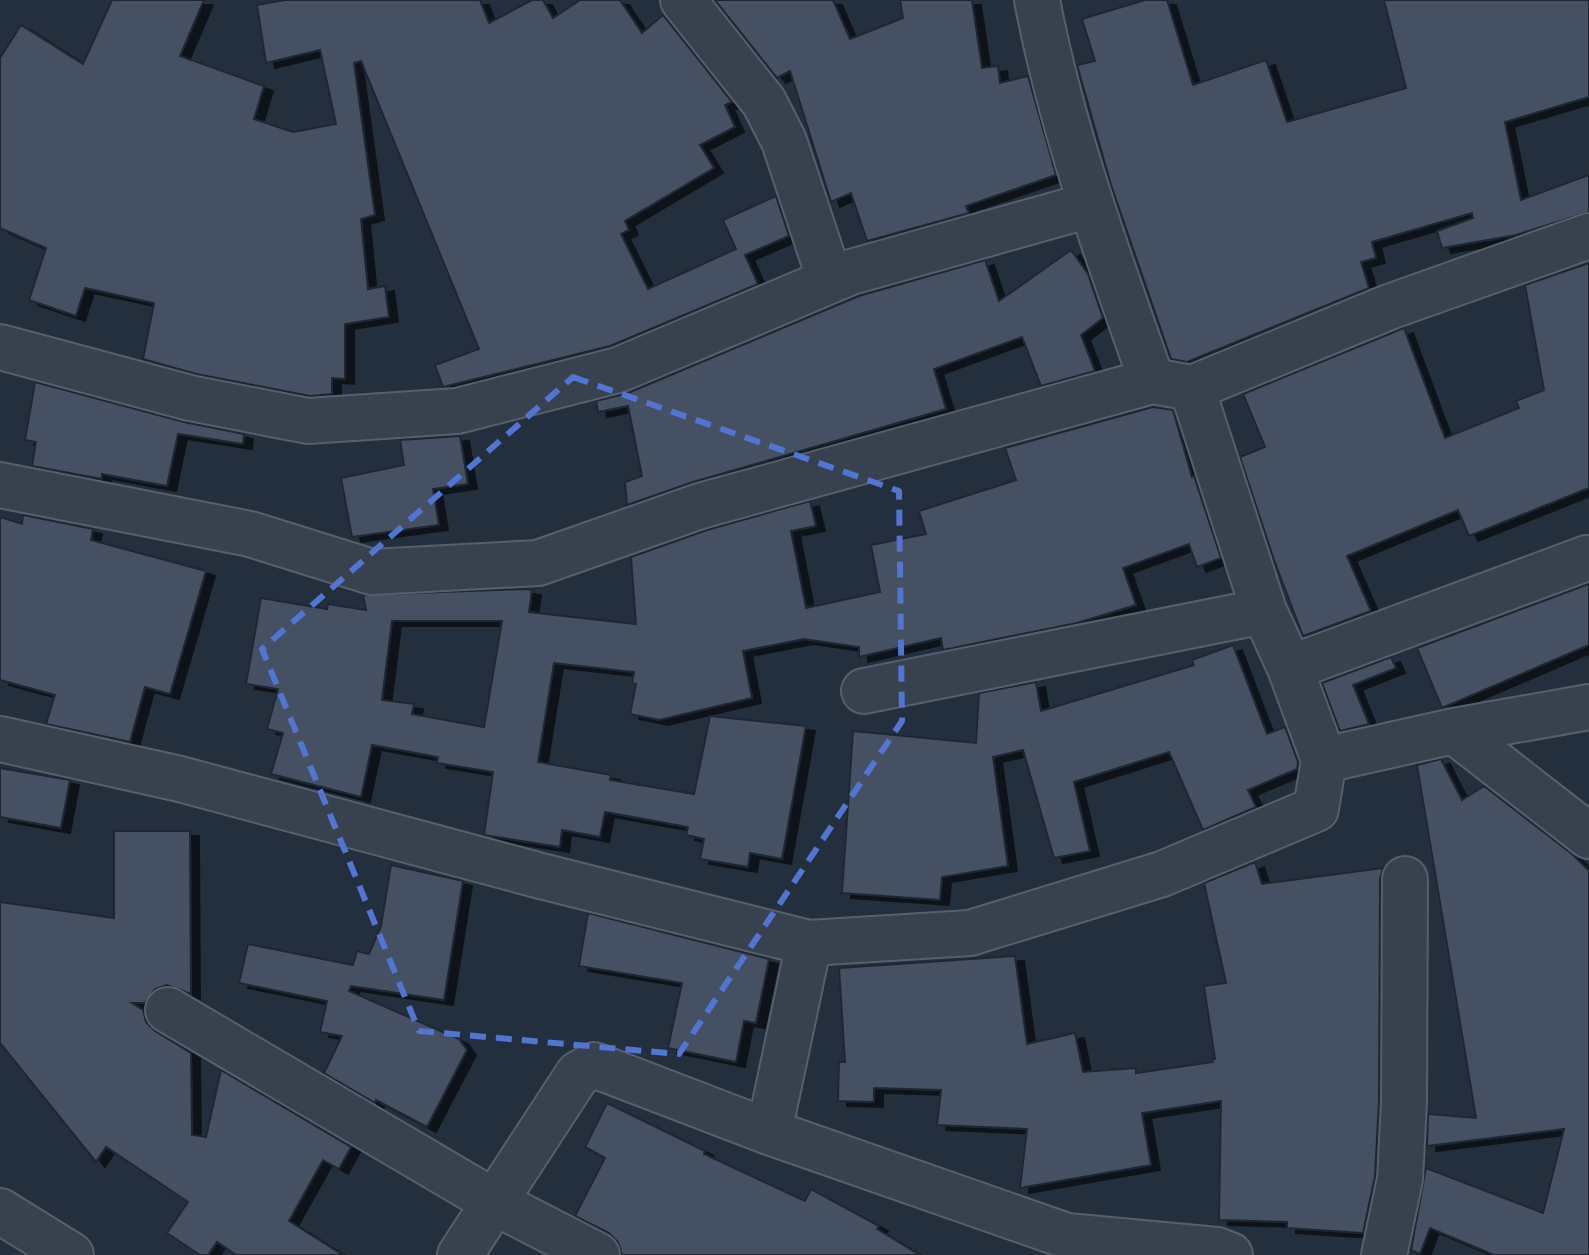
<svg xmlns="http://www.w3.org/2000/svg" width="1589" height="1255" font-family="'Fira Sans',sans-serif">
<defs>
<filter id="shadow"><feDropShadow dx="9" dy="5" stdDeviation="0" flood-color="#0009"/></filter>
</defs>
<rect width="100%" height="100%" fill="#242f3e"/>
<path fill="#455162" stroke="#1f2835" stroke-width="2" fill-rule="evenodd" filter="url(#shadow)" d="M112,0H204L180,56L264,86L254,119L293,132L336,124L320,50L266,63L257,5L285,0H480L489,23L532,0H543L553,18L580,0H620L642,33L663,15L732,102L725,105L735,127L700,145L714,168L625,221L629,230L621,234L648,289L736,249L723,220L776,196L789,236L745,255L758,284L610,346L443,387L435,365L479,349L361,61L354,63L375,215L361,219L368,289L385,286L389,317L345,324V379L332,378V394L310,396L196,374L143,359L154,303L85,288L76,316L29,300L46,248L0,228V58L21,25L83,64Z
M715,0H833L850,39L903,18L900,0H972L982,68L998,66L1000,83L1028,76L1056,175L966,206L969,213L867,241L851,193L831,202L790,71L777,78Z
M1145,0H1167L1193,85L1266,60L1287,122L1406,88L1384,0H1589V97L1505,122L1521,200L1589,175V212L1516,235L1442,248L1437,231L1473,218L1472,213L1372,242L1376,258L1361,262L1369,288L1187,362L1171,359L1111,185L1077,65L1095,61L1082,19Z
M1071,250L1088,274L1103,318L1081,335L1095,371L1041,386L1022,337L934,369L946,409L693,482L627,505L625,482L642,476L628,406L598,412L596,401L628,393L859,296L985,260L999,301Z
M1589,263V488L1469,536L1458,510L1347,556L1371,611L1303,636L1274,560L1240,457L1265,447L1243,394L1404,328L1445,438L1519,408L1516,401L1544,390L1525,285Z
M35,382L184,422L244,434L243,444L178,434L167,486L102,474V479L32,466L36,442L25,440Z
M1153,407L1173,410L1192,477L1194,476L1221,558L1197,567L1189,544L1123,568L1136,605L1077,623L943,650L941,638L859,657V647L804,639L743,651L752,698L659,720L630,714L636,684L632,683L634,672L554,663L538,762L611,775L610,780L694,794L710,716L806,726L782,859L750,853L748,867L700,859L704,839L686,835L688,827L605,812L600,837L562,830L560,847L484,835L493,772L437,763L438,757L372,745L361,797L271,774L283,733L267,729L278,689L246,684L261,598L327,609L328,604L366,610L363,595L526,589L532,590L529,612L636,624L631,557L707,530L810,501L816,526L791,531L806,608L880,592L871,545L926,534L919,511L1016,480L1005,448ZM392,621H502L484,727L412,714L414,704L382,700Z
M460,436L468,484L433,489L439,525L352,537L341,478L404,465L400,440Z
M23,515L93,529L91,540L206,571L170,694L145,687L130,742L46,724L55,695L0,680V517L22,524Z
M1589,584V645L1442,708L1417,648Z
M1233,645L1267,734L1285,727L1298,762L1297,769L1248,790L1256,807L1203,830L1169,752L1074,782L1090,851L1054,858L1023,750L993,757L1008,866L942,877L940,900L842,893L853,731L976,743L979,693L1036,682L1041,711L1194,665L1192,660Z
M1391,657L1396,668L1353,685L1369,724L1340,731L1322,683Z
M1441,759L1462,800L1484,786L1572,854L1589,871V1255H1494L1430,1228L1420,1254L1411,1250L1426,1168L1543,1213L1564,1129L1427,1146L1428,1114L1476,1118L1417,765Z
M0,768L70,780L61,828L0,817Z
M114,831H190L191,994L167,985L155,989L145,1003H132L143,1010L146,1022L155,1031L191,1053L192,1135L206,1137L221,1070L351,1147L339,1169L323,1160L289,1221L343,1255H236L217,1242L208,1255H200L167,1233L188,1202L106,1147L96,1162L0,1043V902L114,918Z
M1255,862L1262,884L1383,868L1380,879L1379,1100L1375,1176L1363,1233L1287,1228V1222L1219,1220L1221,1101L1142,1113L1151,1165L1020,1188L1027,1129L937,1125L941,1090L874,1088V1102L838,1101L839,1062H845L839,968L1015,956L1027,1044L1075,1033L1083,1072L1136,1068V1073L1213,1062L1212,1059H1215L1204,986L1226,983L1204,883Z
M391,865L463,881L444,1000L351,986L349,991L459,1039L467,1050L427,1127L376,1100L375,1103L324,1073L342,1036L320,1032L327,1001L239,983L248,944L353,965L357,951L369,954L381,926Z
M588,913L769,959L756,1023L744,1021L736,1062L668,1048L682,983L579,966Z
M607,1103L705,1151L704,1154L805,1201L811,1189L879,1226L877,1229L920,1255H622L618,1242L609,1233L575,1216L605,1158L585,1147Z"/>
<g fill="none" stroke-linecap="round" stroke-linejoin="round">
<g stroke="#565f6c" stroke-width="48">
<path id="minor" d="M683,0L764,102L784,141L830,280
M1037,0C1062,131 1108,256 1152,381
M0,347L190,398L308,421L457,411L618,370L851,272L1090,205
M1192,388L1264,611L1290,668L1324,760
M0,485L250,534L372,572L538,563L700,506L1152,381L1192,388L1389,307L1589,236
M1290,668L1587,558
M864,691L1264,611
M1454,731L1589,836
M0,739L180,779L541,876L809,943L970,933L1162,874L1316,809L1324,760L1454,731L1589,707
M168,1010L496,1203L597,1255
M769,1132L809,943
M0,1211L71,1255
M460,1255L578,1074L594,1065L769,1132L1067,1236L1217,1250L1230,1255
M1384,1255L1400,1179L1404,1101L1405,879"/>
</g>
<use href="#minor" stroke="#38414e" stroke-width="44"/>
</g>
<path fill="none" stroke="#5274d3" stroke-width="6" stroke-dasharray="16 10" stroke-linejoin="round" d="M573,377L899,491L902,721L679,1054L419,1031L262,649Z"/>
</svg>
